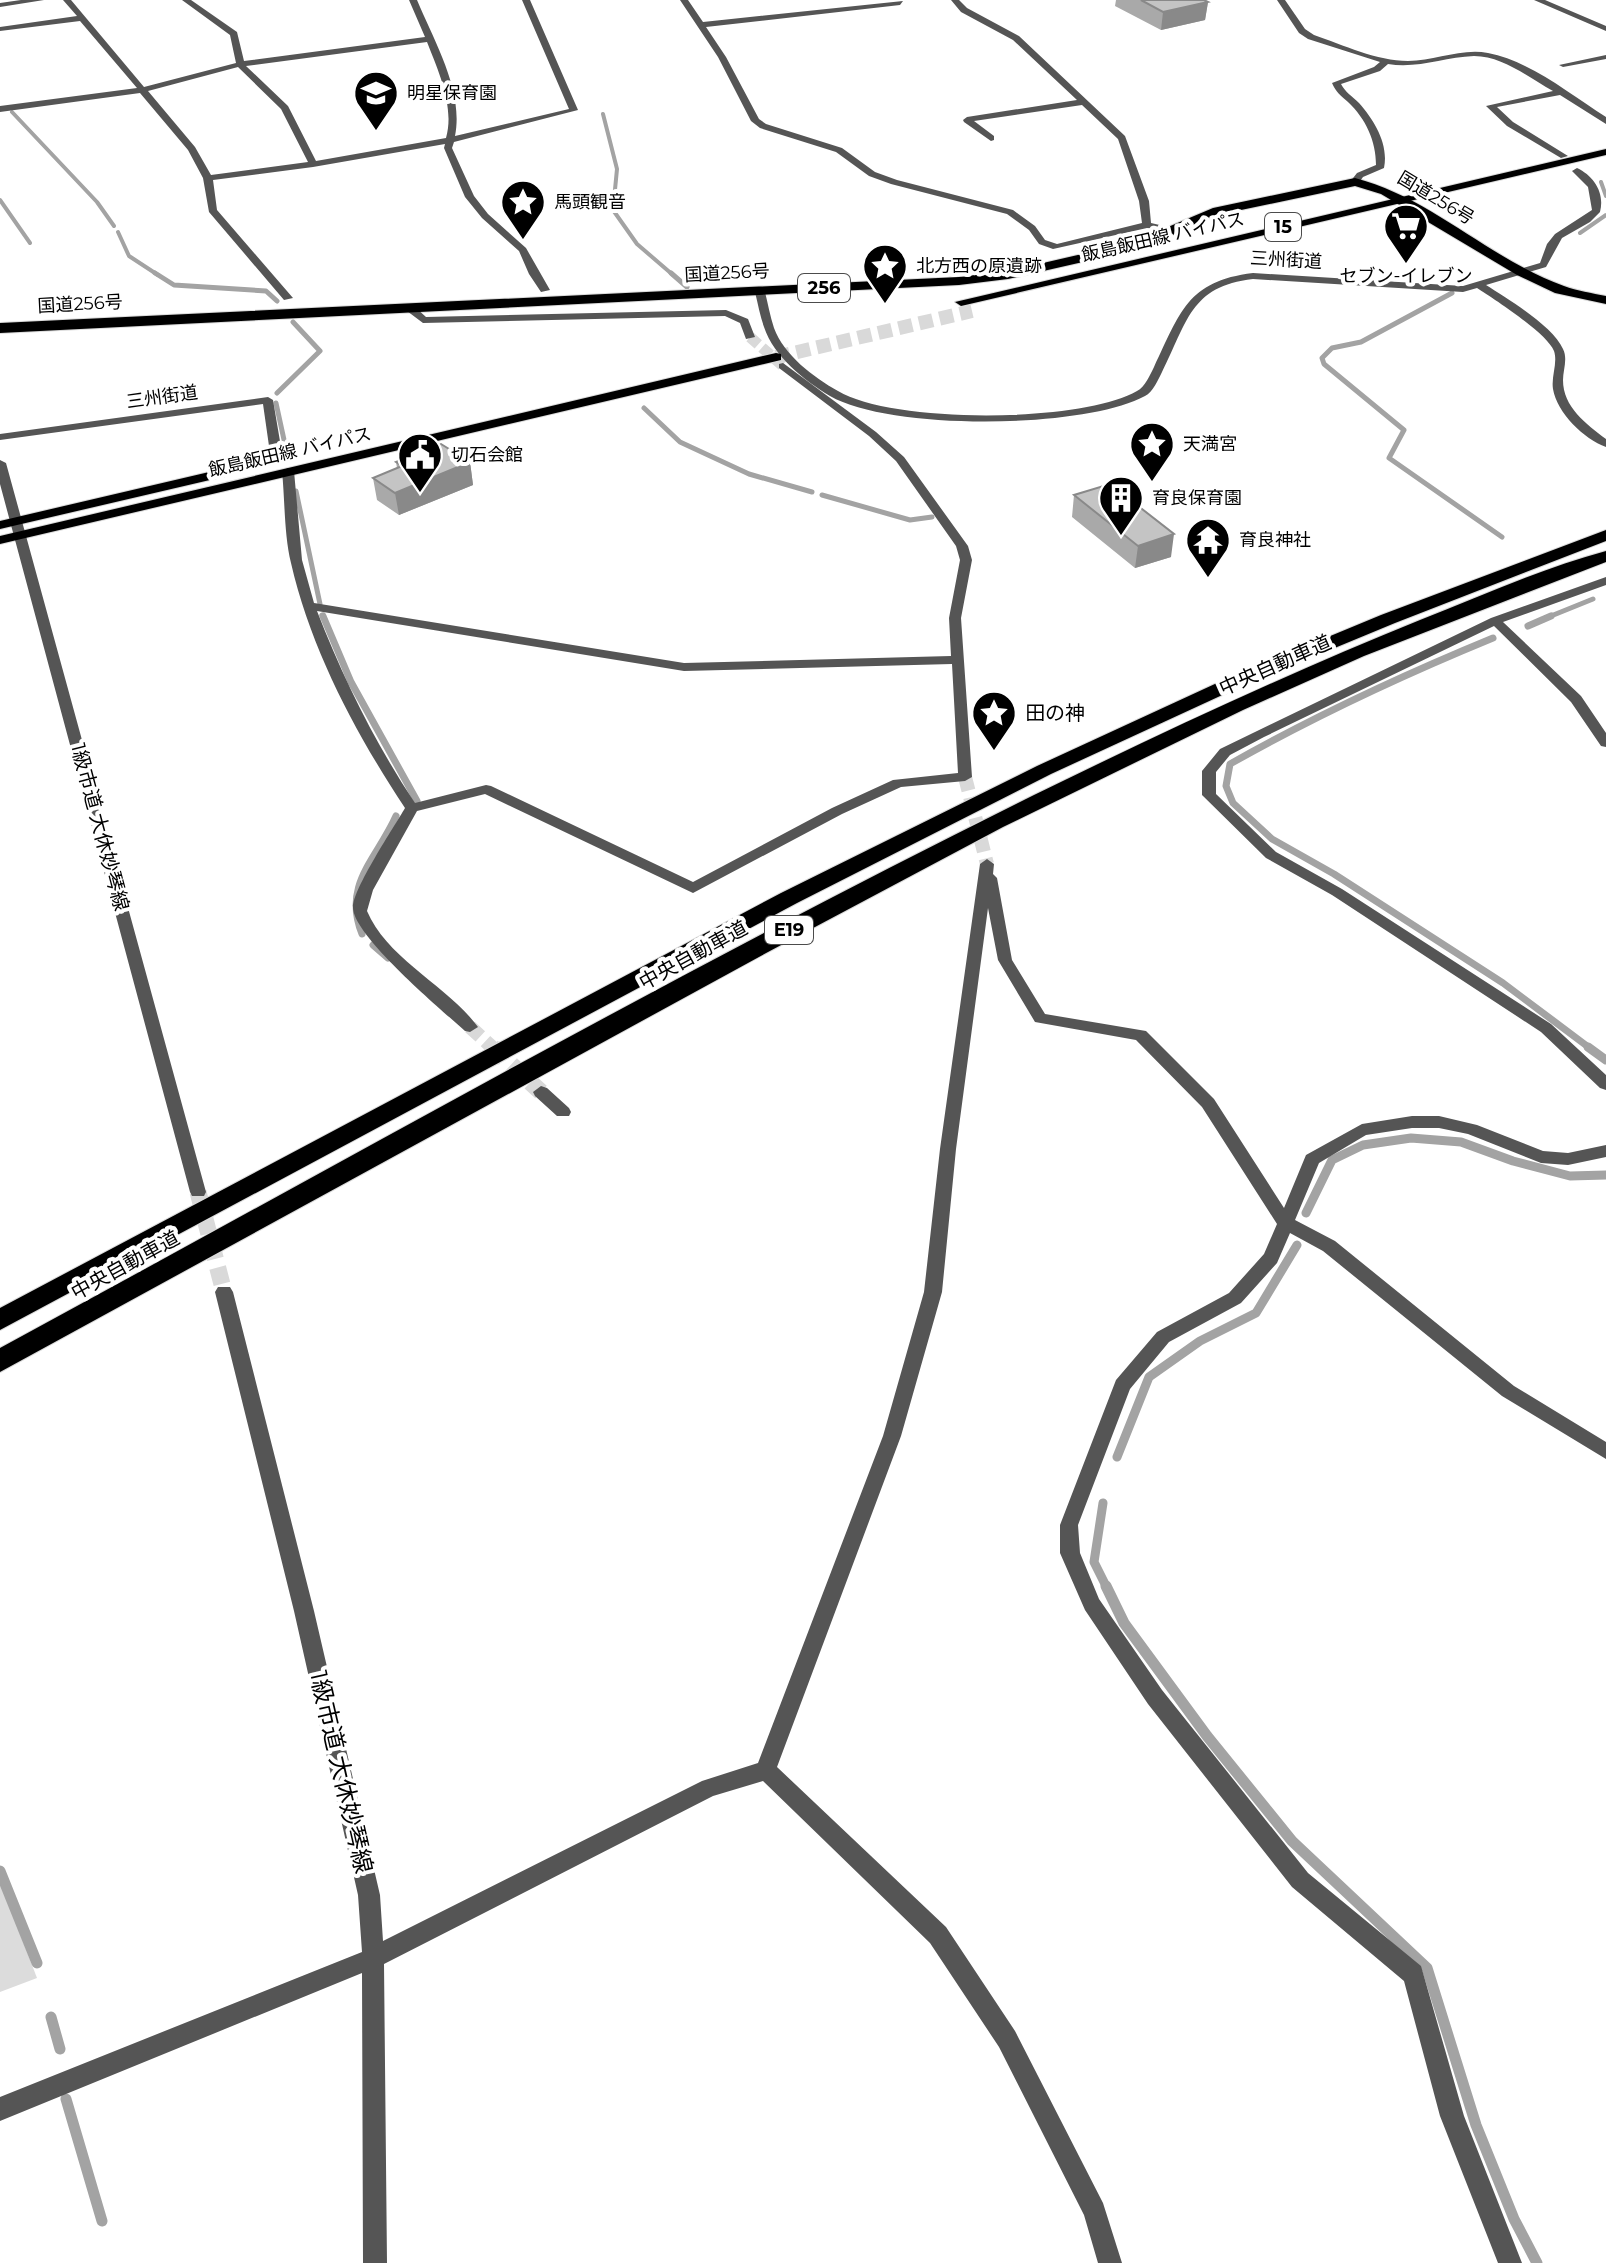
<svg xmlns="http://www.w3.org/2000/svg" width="1606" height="2263" font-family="Montserrat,'Noto Sans JP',sans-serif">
<rect width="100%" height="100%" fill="#fff"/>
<path fill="#dcdcdc" d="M0,1882L37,1978L0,1992Z"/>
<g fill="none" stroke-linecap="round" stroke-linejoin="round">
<path stroke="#a3a3a3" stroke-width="4" d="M12,112L97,202L114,226
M603,114L617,169L613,210L637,244L673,275
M1601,182L1606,196
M0,200L30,243
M118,232L129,256L158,275
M1580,233L1606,215"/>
<path stroke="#a3a3a3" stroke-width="5" d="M155,273L174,285L266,291L277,301
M671,273L687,287
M1452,293L1361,342L1332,348L1322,358L1324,364L1404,430L1389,458L1502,537
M277,393L320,351L293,322
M276,403L286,449
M644,408L680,442L749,474L812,492
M296,491L320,604
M822,495L910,520L932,517
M322,615L323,618
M1546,618L1593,599"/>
<path stroke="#a3a3a3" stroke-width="7" d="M323,616L351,682L417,801
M1528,626L1551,616
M1493,638C1403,675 1315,716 1230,764L1226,786L1233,803L1272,839L1334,874L1503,983L1591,1049
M362,934C342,884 377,859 396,816
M373,945L388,958"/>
<path stroke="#a3a3a3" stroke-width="9" d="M1588,1047L1606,1060
M1306,1213L1332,1160L1363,1145L1411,1138L1461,1142L1513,1161L1570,1176L1606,1175
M1117,1457L1149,1377L1200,1341L1256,1313L1297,1245
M1103,1503L1094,1562L1107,1588"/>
<path stroke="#a3a3a3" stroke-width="11" d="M1106,1586L1124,1623L1207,1736L1292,1841L1427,1968L1476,2125L1514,2219L1537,2263
M0,1871L37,1963
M51,2017L60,2049
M66,2099L102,2221"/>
<path stroke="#d9d9d9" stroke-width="11" stroke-dasharray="11 5" stroke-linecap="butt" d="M750,337L783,366"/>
<path stroke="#d9d9d9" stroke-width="14" stroke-dasharray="14 7" stroke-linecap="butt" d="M965,777L987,864
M470,1027L494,1049"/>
<path stroke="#d9d9d9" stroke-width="17" stroke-dasharray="17 9" stroke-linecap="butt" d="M492,1047L541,1092
M198,1192L224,1292"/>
<path stroke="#d9d9d9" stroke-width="14" stroke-dasharray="14 7" stroke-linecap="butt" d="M776,357L972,311"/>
<g stroke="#dbdbdb" stroke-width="2">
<path id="primary" d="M1606,149V155L961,306L955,302Z
M776,353L781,354V360L0,544V536Z
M222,469L227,470V476L0,529V521Z"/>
</g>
<g stroke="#dbdbdb" stroke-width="2">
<path id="highway" d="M1355,178C1432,198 1489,259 1564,286C1577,291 1592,293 1606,296V304L1555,293L1517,275L1381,194L1355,186L1222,214L1140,249L1008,279L959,285L0,333V323L959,277L1008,271L1130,243L1213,208Z
M1606,530V541L1395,623L1231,691L1051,774L797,903L0,1330V1308L781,893L1037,766L1217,683L1381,615Z
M1606,551V562L1364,656L1243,710L1003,827L768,952L0,1372V1348C343,1162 684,968 1034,795C1161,733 1289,673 1420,620C1481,596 1543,568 1606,551Z"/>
</g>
<path fill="#555" fill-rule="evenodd" d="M21,0H44L0,7V3Z
M63,0H71L144,87L236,63L230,35L182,0H191L237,32L244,61L425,37L409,0H417C434,41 464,91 455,136L569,109L522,0H530L578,110L454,142L452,148L474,196L488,214L526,248L550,290L541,292L529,274L519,251L482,218L465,197L444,148L445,144L313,167L213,180L217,210L293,298L284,300L209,212L203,178L188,150L140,93L0,112V106L137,88L80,21L0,31V27L77,16ZM427,42C438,70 455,107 446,138L316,161L288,106L246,66ZM238,67L281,109L308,162L211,175L195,147L148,91Z
M680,0H688L703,22L903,1L900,5L706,27L726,57L759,119L766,124L842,148L875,172L897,180L1013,210L1035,226L1045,240L1057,244L1142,223L1139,201L1118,139L1082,105L974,121L994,136V140L991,141L964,122L963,120L967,117L1077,100L1013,40L961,12L951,0H959L967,8L1019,36L1125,136L1149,201L1151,223L1181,230L1176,233L1147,228L1053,249L1039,244L1029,230L1007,214L891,184L869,176L836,152L760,128L751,121L718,57Z
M1277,0H1285L1305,29L1314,35C1343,45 1377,61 1408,61C1435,61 1461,48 1488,53C1530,61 1570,94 1606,117V124L1560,95L1497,107L1513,122L1568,156L1561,158L1507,126L1486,106L1553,91C1529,78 1503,56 1474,56C1444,57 1418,69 1388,64L1380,71L1341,84C1345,92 1352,96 1359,103C1374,120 1389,144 1384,168L1363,177L1358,184H1352L1350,182L1357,173L1376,165C1376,141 1366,119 1348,102C1341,96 1336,92 1332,83L1374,67L1380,62L1308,39L1299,33Z
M1534,0H1545L1606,26V31Z
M1606,55V59L1563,67L1559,65Z
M1577,168C1594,176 1605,193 1600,212L1590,222L1562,238L1546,267L1486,285C1508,299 1553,326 1563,349C1568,359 1563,370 1563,380C1563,407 1586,424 1606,439V447C1584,439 1557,413 1553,389C1551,376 1558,363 1554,351C1547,333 1494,299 1477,288L1463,292L1253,279C1190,286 1187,323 1162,372C1158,380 1153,392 1145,396C1084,429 891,431 830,396C804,380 774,357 764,327C760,316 758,304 755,292L760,289L765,292C768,304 770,316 774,328C784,355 813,377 838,391C893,424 1082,423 1137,391C1145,387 1150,375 1154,367C1180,313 1187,281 1253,273L1463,286L1540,263L1547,244L1555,234L1592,210L1588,187L1572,171Z
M407,307H415L426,317L726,310L748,319L755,337L746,339L740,323L725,316L423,323L407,311Z
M783,363L876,432L904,457L968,546L972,560L961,618L972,777L965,781L901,787L842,814L693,893L485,794L417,811L373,890L367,911C387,959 448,986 478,1027L470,1032L465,1031C442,1010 352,935 353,907C353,889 394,827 405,808C356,734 311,650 291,563C284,534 285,501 282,471L288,468L294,471L302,560L314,603L684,663L951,656L949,618L960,560L956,546L896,461L869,436L779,368V364ZM317,611L684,671L952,664L958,773L893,780L832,808L693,882L491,786L486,785L415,803C375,743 343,678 317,611Z
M268,397L273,400L282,453L286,459L280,462L276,461L270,453L263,404L0,440V434Z
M0,460L6,463L206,1192L204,1196H192L190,1192L0,484Z
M1606,577V585L1503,622L1581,696L1606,733V747L1601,746L1571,702L1494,626L1264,737L1230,755L1216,772V794L1276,852L1342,889L1551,1024L1606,1075V1090L1600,1088L1541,1032L1332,895L1266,858L1202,795V771L1220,749L1491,618Z
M987,859L994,864L993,874L997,878L1012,960L1045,1014L1146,1031L1214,1099L1284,1208L1306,1155L1362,1124L1412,1116H1439L1477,1125L1543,1151L1568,1153L1606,1145V1157L1568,1165L1541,1163L1468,1134L1439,1128H1412L1366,1135L1319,1163L1295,1220L1335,1241L1514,1386L1606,1442V1459L1502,1396L1323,1251L1290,1233L1277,1263L1241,1303L1169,1342L1130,1389L1078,1525L1080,1553L1099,1599L1162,1690L1308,1873L1421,1966L1464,2116L1522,2263H1498L1440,2116L1404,1981L1292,1887L1148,1704L1085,1610L1060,1553V1525L1116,1380L1157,1332L1229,1293L1264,1254L1277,1224L1202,1107L1136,1040L1035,1022L998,960L988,908L956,1149L942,1292L901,1436L777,1767L946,1927L1015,2031L1103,2203L1122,2263H1098L1084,2215L999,2047L930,1943L763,1781L713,1796L384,1964L387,2263H363L362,1973L0,2121V2097L362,1952L358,1895L294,1611L215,1292L218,1287H230L233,1292L314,1611L380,1895L383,1941L702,1781L758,1763L883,1436L924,1292L940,1149L980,864Z
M541,1086L547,1088L569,1108L571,1112L569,1116H557L535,1096L533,1092Z"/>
<use href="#primary" fill="#000" fill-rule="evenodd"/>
<use href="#highway" fill="#000" fill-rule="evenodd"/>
</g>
<path fill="#a9a9a9" d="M1116,0H1204L1208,2L1205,20L1161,30L1115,6Z
M396,462H470L473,485L399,515L377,500L373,478L397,468Z
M1074,495L1171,557L1135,568L1072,517Z"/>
<path fill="#898989" d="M1208,2L1205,20L1161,30L1163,12Z
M470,462L473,485L399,515L395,493Z
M1174,534L1171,557L1135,568L1138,546Z"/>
<path fill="#c4c4c4" stroke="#898989" stroke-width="2" d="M1141,0H1204L1208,2L1163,12Z
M441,444L470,462L395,493L373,478L402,466L396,462Z
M1110,484L1174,534L1138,546L1074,495Z"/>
<defs>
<g id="school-pin" transform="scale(2.3)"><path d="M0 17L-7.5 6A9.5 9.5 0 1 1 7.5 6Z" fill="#000" stroke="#fff"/><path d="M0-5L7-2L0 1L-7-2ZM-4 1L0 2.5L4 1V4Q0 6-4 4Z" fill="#fff"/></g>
<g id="sight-pin" transform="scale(2.3)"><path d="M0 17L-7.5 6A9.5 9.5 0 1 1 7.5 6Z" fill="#000" stroke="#fff"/><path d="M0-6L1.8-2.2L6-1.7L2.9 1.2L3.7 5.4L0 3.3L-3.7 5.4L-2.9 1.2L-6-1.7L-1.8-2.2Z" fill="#fff"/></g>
<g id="supermarket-pin" transform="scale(2.3)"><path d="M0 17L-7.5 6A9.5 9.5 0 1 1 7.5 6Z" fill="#000" stroke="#fff"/><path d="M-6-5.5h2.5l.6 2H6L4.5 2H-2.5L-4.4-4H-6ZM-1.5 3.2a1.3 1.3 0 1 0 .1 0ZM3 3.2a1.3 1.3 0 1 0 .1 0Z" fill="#fff"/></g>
<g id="civic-pin" transform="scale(2.3)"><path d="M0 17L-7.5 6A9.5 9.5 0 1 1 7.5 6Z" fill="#000" stroke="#fff"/><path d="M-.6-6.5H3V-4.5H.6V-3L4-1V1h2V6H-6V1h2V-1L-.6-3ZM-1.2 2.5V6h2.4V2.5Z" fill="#fff"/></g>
<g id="building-pin" transform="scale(2.3)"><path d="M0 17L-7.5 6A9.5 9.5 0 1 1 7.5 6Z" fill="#000" stroke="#fff"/><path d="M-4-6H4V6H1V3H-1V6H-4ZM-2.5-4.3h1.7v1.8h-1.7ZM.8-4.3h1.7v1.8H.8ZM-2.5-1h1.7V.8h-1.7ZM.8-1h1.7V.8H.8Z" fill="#fff"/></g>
<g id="temple-pin" transform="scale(2.3)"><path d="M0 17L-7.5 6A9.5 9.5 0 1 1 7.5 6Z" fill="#000" stroke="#fff"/><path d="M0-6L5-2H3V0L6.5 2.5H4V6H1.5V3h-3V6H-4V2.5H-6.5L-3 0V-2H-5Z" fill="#fff"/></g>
</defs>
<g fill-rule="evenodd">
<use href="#school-pin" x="376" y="93"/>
<use href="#sight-pin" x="523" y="202"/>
<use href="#supermarket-pin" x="1406" y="226"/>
<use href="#sight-pin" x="885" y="266"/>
<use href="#sight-pin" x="1152" y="444"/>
<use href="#civic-pin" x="420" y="455"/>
<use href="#building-pin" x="1121" y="498"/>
<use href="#temple-pin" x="1208" y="540"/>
<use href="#sight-pin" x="994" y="713"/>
</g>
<g text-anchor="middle" stroke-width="8" stroke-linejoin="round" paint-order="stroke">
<g font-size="18" fill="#000" stroke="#fff" text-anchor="start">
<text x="407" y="99">明星保育園</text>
<text x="554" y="208">馬頭観音</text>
<text x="916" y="272">北方西の原遺跡</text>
<text x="1406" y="282" text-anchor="middle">セブン-イレブン</text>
<text x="1183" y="450">天満宮</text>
<text x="451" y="461">切石会館</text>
<text x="1152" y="504">育良保育園</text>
<text x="1239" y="546">育良神社</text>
</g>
<g font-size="18" fill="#000" stroke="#fff">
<text transform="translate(1436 198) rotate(31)" y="6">国道256号</text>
<text transform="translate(1163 237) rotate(-13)" y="6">飯島飯田線 バイパス</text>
<text transform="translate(1286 260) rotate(3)" y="6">三州街道</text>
<text transform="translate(727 273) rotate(-3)" y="6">国道256号</text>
<text transform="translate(80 304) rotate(-3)" y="6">国道256号</text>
<text transform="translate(162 397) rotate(-8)" y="6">三州街道</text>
<text transform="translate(290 452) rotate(-13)" y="6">飯島飯田線 バイパス</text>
</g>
<g fill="#fff" stroke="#4c4c4c" stroke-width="2">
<rect x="1265" y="213" width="36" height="28" rx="6"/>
<rect x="798" y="274" width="52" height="28" rx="6"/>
<rect x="765" y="916" width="48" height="28" rx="6"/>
</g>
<g font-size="18" font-weight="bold" fill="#000">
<text x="1283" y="233">15</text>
<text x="824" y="294">256</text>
<text x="789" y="936">E19</text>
</g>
<g font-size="20" fill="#000" stroke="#fff">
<text transform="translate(1275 665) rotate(-24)" y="7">中央自動車道</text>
<text transform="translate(100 827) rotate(75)" y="7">1級市道 大休妙琴線</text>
<text transform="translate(693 955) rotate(-29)" y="7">中央自動車道</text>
<text transform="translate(125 1265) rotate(-29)" y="7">中央自動車道</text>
</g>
<g font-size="20" fill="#000" stroke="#fff" text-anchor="start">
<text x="1025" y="720">田の神</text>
</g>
<g font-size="24" fill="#000" stroke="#fff">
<text transform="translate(341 1772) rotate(77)" y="8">1級市道 大休妙琴線</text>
</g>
</g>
</svg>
